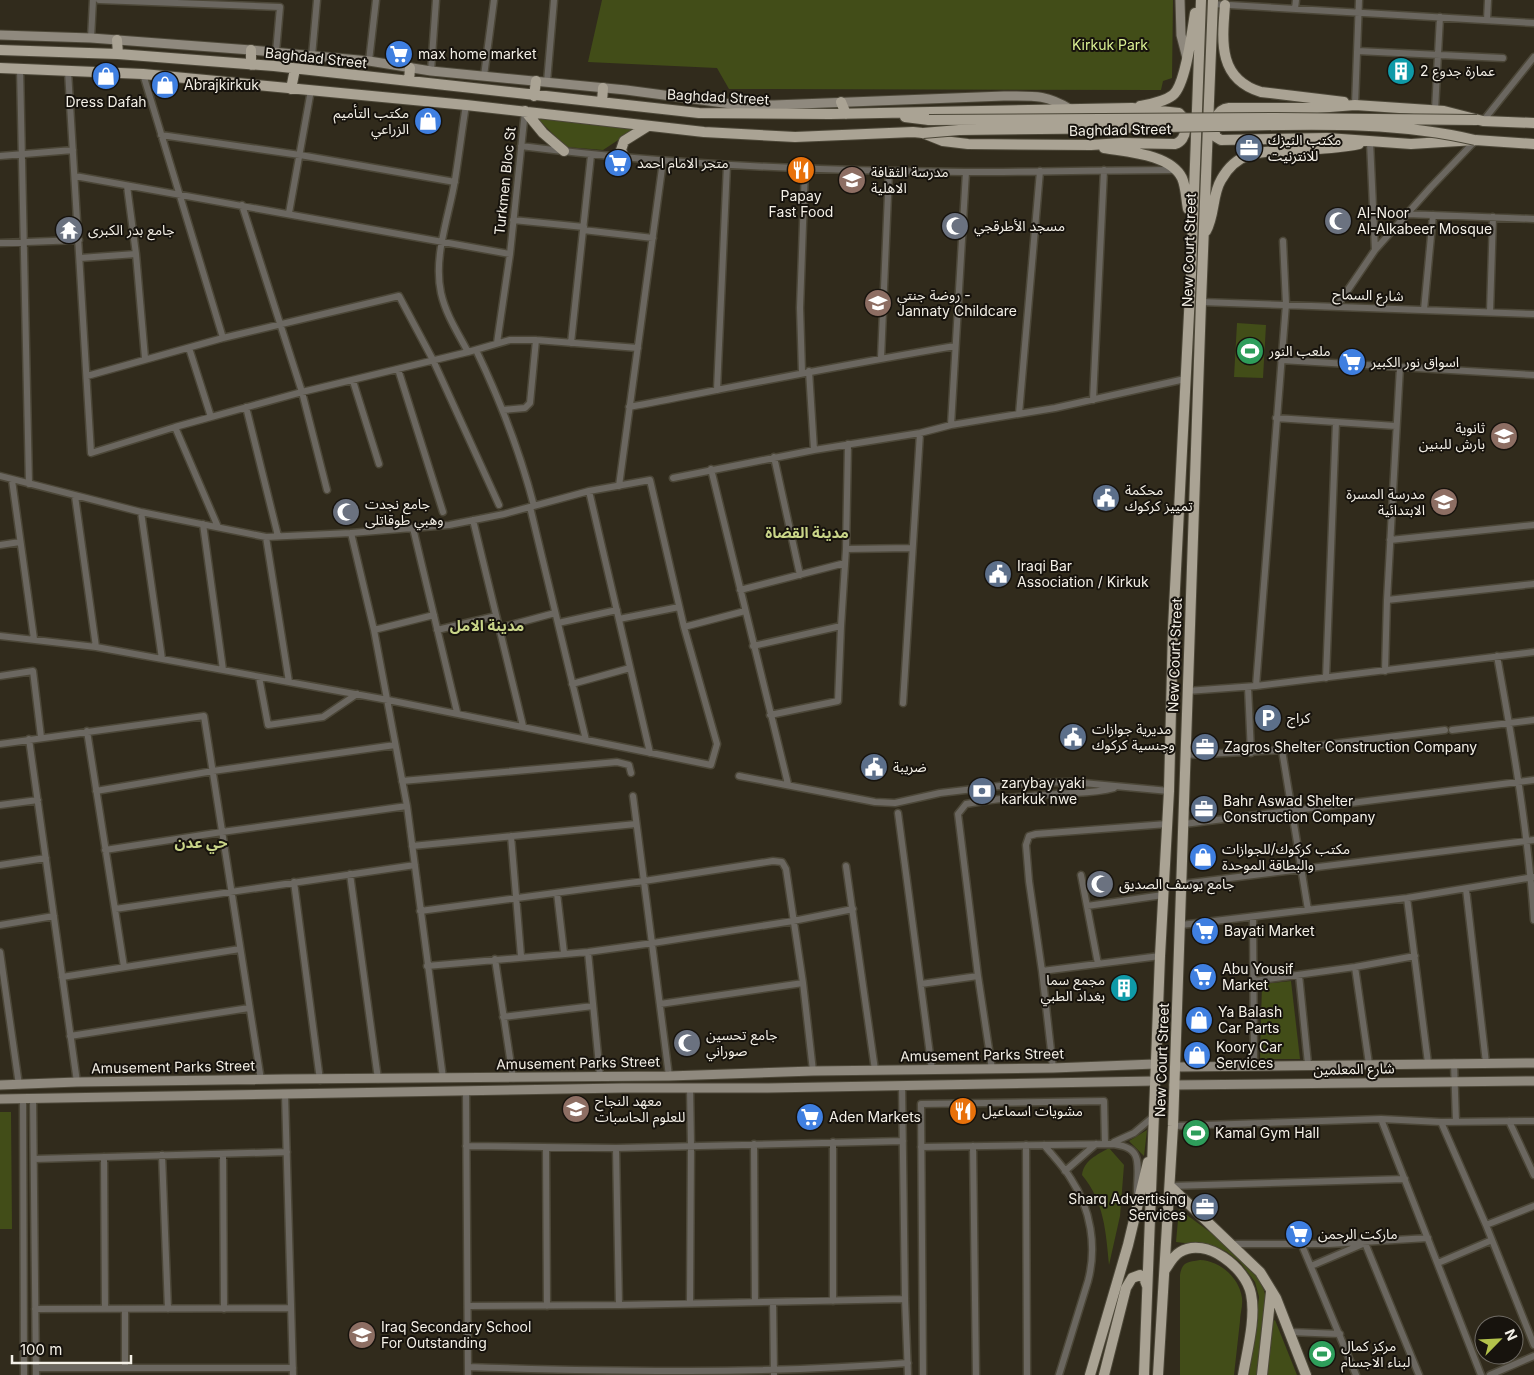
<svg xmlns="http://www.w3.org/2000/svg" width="1534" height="1375" font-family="Inter,'Noto Sans Arabic',sans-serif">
<rect width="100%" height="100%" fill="#312b1c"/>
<path fill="#424d18" d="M602,0H1173L1172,78L1163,81L1161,90L729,89L717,68L588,62Z
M537,118L635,129L603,150L566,147Z
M1237,323L1266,325L1263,378L1234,377Z
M1291,981L1300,1059H1260L1262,984Z
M0,1112H11L12,1229H0Z
M1147,1130L1144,1156L1129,1141Z
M1109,1148L1124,1165L1120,1216L1109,1265C1106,1232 1104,1201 1082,1175C1084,1160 1097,1155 1109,1148Z
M1179,1209C1206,1230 1259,1263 1266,1298L1257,1375H1249L1259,1297L1255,1282L1240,1262L1227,1252L1219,1248L1202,1245L1176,1242Z
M1200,1260C1220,1261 1239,1277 1242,1298C1243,1306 1240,1314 1240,1321C1238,1339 1236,1357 1234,1375H1180V1275C1182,1262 1187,1262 1200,1260Z
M1275,1320L1297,1375H1265L1271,1322Z"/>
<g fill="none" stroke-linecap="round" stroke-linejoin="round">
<g stroke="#4c4738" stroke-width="9">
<path id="street" d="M99,0L280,7L276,52
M1212,4L1534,23
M1295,9L1296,0
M1487,20L1488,0
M91,38L93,0
M1357,51L1503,58
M312,56L317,0
M369,61L376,0
M20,69L29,484
M68,71L91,453L175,427L302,392L468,352L510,340H536L638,348
M431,71L436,0
M143,74L223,338
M484,76L494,0
M547,82L554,0
M466,105C462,130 459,155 455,180C449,217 433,256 441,293C446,315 458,333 468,352
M1355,105L1359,0
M1435,110L1440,17
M1483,121L1534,57
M161,135L300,155L455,182
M1370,142L1375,250
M521,146C668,165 817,171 965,172C1036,172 1106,170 1176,170
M0,156L73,150
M75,176L510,254
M127,186L136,254L145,358
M242,205L302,392L327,490
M289,213L311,90
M1407,214L1534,219
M513,220L584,227
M583,230L653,238
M0,243L79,240
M80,258L136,254
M1201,302L1534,314
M1337,306L1375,250L1431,187L1475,141
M1424,310L1433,215
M1490,312L1493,217
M497,343L510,254L525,111
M571,343L591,155
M189,348L211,417
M476,350C500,400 520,452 534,506
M881,358L889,171
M1281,360L1534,375
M398,369L443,512
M809,371L814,450
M802,372L800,308L805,168
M87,376L223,338L399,296L433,360L499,505
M353,381L379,464
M717,390L727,165
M1093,400L1104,170
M246,407L278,536
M629,407C738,386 846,364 955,346
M503,410L525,408L530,403L536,340
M1019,414L1040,171
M1276,418L1396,426
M951,425L966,172
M175,427L218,527
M774,457L800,575
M711,469L788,784
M0,476L141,512L266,537L351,533L449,525L504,514L589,491L650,480L684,627L717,744L711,765L388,700L96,647L0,636
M673,478L814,450L920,433L951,425L1055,408L1185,379
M12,480L34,639
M619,486L663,161
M589,491L650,753
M75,496L96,647
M530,507L586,740
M141,512L162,659
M473,520L523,726
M203,524L223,670
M413,528L457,712
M351,533L374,630L407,806L443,1078
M266,537L289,682
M1390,540L1534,525
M0,545L20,542
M846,549L912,548
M740,590L845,563
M1387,600L1534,584
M619,619L679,607
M558,623L617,610
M684,627L745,611
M499,628L555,613
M374,630L434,615
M437,630L496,616
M753,646L841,626
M1497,656C1513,744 1528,831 1534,920
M1385,671L1387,600L1400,367
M0,676L33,671L41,737
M259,677L268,725L323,717L357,694
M1326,678L1336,422
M572,684L630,668
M1256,686L1286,304L1283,241
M1248,687L1251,753
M1187,691L1256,686L1534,652
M903,703L920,433
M770,715L838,701L841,626L846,549L848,444
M1452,730L1534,720
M87,731L124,967
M29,739L77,1082
M0,744L204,716L261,1080
M1282,750L1308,910
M1186,755L1282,750L1445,730
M739,776L875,802L895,803L940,793L1024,783L1072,782L1169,791
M402,781L617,762L629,765L631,773
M96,791L213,771L395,745
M633,796L669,1076
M0,805L38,800
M898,813L932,1070
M1184,824L1534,780
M511,836L521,956
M412,846L636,824
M105,850L222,832L407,806
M0,865L46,858
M846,866L875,1070
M350,874L378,1079
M1081,875L1098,964
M294,882L320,1080
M1182,884L1534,840
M1466,889L1486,1063
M557,893L564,953
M1407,898L1428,1063
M1087,906L1163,895
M115,909L415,865
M420,911L644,881L773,861L782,862L786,869L803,983L813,1071
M1253,917L1254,1065
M0,925L54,916
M1181,925L1407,898L1534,877
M0,952L19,1085
M588,952L600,1076
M495,959L513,1078
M427,966L588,952L653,943L793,921L853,909
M1355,967L1369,1064
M1042,971L1160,956
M1299,975L1308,1064
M62,977L240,949
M1254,981L1355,967L1415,956
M921,984L978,976
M660,1004L803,983
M503,1017L593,1006
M70,1036L249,1008
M1454,1063L1456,1122
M1053,1068L1042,971L1029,881L1026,845L1029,836L1036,834L1167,824
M992,1069L978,976L958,814L966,804C995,799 1025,796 1055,794C1076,792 1093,794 1114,788
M902,1086L905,1299L908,1375
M690,1088L691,1146L690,1303
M466,1091L468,1375
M285,1094L293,1375
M23,1099L24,1375
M33,1099L36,1375
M1381,1119L1481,1375
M1509,1121L1534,1175
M1441,1122L1486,1225L1534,1345
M1173,1126L1381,1119L1441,1122L1534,1121
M1114,1142L1134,1133L1153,1117
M754,1144L755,1302
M1026,1145L1027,1375
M1044,1145C1053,1156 1064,1167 1071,1179C1091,1209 1097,1247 1088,1281L1059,1375
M466,1146L616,1148L903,1141
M973,1146L976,1375
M921,1147L1110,1144C1145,1146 1137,1165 1137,1192
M546,1148L547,1306
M616,1148L619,1305
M223,1154L224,1309
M162,1155L168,1309
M104,1157L105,1308
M34,1159L287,1152
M1065,1171L1096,1144
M1170,1186L1405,1179
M1486,1225L1534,1206
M1301,1243L1356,1375
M1230,1244H1329L1428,1238
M1438,1263L1492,1240
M1311,1266L1365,1243L1419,1375
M833,1301V1142
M773,1302L774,1375
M468,1306L619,1305L905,1299
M35,1309L291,1308
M125,1309V1368
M1290,1332L1340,1334
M468,1367C615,1372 762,1374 908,1363
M36,1368H293
M923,1375L921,1104L1104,1101L1105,1144
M1490,1375L1534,1356"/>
</g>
<g stroke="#4c4738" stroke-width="11">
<path id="secondary" d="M1180,0L1181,35L1187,58
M0,35L91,38L251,50L369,61L431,71L626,90L739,105H774L1004,96C1033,96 1045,94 1070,109
M1175,1067L1534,1063
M0,1085L77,1082L285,1079L669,1076L813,1071L1053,1068L1155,1064
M1174,1085L1534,1081
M0,1099L622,1088H768L1155,1081"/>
</g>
<g stroke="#4c4738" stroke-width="12">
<path id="primary" d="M1225,5C1222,42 1218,79 1261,92L1344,102
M117,40L118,54
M0,50L118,54L274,66L699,113L830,114L1132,108L1179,113C1188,121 1188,140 1175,144L1122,143L1091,145L968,144L943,141L923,133L913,132L795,137L704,132L466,105L143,74L0,68
M251,65V50
M409,81L410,68
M291,89L295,69
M534,96L536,81
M602,102L603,88
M841,102L846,114
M1140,106C1151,104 1164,102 1173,95C1186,84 1192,31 1195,13
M525,111L543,133L564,151
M905,117L929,120
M1534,123L1483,121L1444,111L1355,105L1317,108H1229C1216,109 1211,126 1216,137L1221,140L1327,138L1411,144L1475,140L1534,144
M1104,148C1127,152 1170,154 1182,178C1186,187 1186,199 1188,209
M624,157L621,150L624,141L648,126
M1206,231C1215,215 1212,195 1221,180C1227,169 1237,159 1249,155C1261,151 1275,151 1287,151C1311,149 1335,149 1359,144
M1170,1186L1260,1272L1276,1298L1306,1375
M1165,1270C1169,1264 1173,1256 1180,1252C1206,1236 1246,1268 1251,1294C1256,1318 1247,1351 1243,1375
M1090,1375L1128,1245L1148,1162
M1104,1375L1126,1288L1132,1278L1140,1275L1144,1278L1147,1286
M1144,1375L1160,956L1169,791L1173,628L1191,274L1201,0
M1158,1375L1173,1126L1201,302L1213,0
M1262,1375L1271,1292"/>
</g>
<use href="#street" stroke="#6b6760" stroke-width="6"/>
<use href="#secondary" stroke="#8f897e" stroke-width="9"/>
<use href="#primary" stroke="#aaa394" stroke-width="10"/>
<g stroke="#4c4738" stroke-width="12" stroke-linecap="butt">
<path id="primary-bridge" d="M929,120L1276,118L1477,120
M923,133L959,130C1045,129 1130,128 1216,126C1302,125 1391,120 1475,140"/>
</g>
<use href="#primary-bridge" stroke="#aaa394" stroke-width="10"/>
</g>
<defs>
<g id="supermarket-disc" transform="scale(1.4375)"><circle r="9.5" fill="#3f7fe0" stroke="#17130d"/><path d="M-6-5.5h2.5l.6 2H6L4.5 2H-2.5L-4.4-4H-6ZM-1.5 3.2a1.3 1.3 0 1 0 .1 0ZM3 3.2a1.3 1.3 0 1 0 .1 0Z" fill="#fff"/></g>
<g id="building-disc" transform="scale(1.4375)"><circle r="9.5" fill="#0f9aa8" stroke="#17130d"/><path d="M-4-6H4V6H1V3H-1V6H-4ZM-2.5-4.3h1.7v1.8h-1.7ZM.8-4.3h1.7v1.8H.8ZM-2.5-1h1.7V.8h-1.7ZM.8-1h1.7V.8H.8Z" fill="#fff"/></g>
<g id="shop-disc" transform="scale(1.4375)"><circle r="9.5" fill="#3f7fe0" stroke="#17130d"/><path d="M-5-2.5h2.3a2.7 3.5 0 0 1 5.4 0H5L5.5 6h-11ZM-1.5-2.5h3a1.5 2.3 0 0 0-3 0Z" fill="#fff"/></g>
<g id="office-disc" transform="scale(1.4375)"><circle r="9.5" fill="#5c6f8a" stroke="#17130d"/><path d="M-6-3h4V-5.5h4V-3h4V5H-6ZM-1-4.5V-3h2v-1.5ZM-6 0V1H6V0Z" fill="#fff"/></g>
<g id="restaurant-disc" transform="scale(1.4375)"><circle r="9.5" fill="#e8710a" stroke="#17130d"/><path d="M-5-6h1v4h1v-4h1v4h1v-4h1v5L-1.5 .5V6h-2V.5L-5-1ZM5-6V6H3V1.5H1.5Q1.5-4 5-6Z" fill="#fff"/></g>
<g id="school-disc" transform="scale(1.4375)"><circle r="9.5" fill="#8d6e63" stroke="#17130d"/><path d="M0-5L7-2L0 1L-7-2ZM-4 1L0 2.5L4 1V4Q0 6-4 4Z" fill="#fff"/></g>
<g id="mosque-disc" transform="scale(1.4375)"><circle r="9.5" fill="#6b7280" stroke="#17130d"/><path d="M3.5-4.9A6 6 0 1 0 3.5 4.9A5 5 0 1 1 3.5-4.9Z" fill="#fff"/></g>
<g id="temple-disc" transform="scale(1.4375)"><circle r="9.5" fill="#6b7280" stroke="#17130d"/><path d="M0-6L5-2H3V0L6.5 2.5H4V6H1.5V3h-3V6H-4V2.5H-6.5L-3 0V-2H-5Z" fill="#fff"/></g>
<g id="stadium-disc" transform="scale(1.4375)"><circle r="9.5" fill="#2e9e5b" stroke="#17130d"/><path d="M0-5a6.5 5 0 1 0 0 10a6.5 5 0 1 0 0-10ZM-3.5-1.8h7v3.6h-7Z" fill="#fff"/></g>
<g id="civic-disc" transform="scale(1.4375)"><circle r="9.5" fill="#5c6f8a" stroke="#17130d"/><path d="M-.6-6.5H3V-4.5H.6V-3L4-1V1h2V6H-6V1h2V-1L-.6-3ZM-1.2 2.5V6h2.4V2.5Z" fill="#fff"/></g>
<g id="parking-disc" transform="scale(1.4375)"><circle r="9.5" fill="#5c6f8a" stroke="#17130d"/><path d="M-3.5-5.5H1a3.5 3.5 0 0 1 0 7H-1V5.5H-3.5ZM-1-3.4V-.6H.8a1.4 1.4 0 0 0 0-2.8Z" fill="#fff"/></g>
<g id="bank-disc" transform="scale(1.4375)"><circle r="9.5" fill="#5c6f8a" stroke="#17130d"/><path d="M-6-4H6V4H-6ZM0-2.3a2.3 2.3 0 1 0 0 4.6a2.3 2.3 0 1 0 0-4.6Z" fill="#fff"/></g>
</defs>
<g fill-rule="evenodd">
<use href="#supermarket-disc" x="399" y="54"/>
<use href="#building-disc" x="1401" y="71"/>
<use href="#shop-disc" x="106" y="76"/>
<use href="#shop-disc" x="165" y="85"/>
<use href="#shop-disc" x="428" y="121"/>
<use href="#office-disc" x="1249" y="148"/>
<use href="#supermarket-disc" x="618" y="163"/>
<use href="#restaurant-disc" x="801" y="170"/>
<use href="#school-disc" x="852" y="180"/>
<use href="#mosque-disc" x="1338" y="221"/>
<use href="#mosque-disc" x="955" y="226"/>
<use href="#temple-disc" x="69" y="230"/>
<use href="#school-disc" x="878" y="303"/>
<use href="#stadium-disc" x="1250" y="351"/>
<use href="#supermarket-disc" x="1352" y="362"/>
<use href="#school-disc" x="1504" y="436"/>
<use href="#civic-disc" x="1106" y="498"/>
<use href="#school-disc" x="1444" y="502"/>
<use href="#mosque-disc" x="346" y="512"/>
<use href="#civic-disc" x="998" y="574"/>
<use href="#parking-disc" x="1268" y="718"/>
<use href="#civic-disc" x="1073" y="737"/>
<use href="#office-disc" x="1205" y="747"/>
<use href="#civic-disc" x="874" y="767"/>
<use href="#bank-disc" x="982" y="791"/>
<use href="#office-disc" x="1204" y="809"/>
<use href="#shop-disc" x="1203" y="857"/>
<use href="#mosque-disc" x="1100" y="884"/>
<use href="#supermarket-disc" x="1205" y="931"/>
<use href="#supermarket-disc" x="1203" y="977"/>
<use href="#building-disc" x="1124" y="988"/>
<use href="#shop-disc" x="1199" y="1020"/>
<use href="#mosque-disc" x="687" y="1043"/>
<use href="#shop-disc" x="1197" y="1055"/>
<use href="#school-disc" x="576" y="1109"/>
<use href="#restaurant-disc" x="963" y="1111"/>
<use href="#supermarket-disc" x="810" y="1117"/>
<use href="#stadium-disc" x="1196" y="1133"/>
<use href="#office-disc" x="1205" y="1207"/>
<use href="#supermarket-disc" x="1299" y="1234"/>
<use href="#school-disc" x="362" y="1335"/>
<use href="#stadium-disc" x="1322" y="1354"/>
</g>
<g text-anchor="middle" stroke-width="4" stroke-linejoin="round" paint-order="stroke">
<g font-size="14" fill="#daf093" stroke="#17130d">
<text x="1110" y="50">Kirkuk Park</text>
</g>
<g font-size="14" fill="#f4f0e7" stroke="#17130d" text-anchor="start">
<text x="418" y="59">max home market</text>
<text x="1420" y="76">عمارة جدوع 2</text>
<text x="184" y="90">Abrajkirkuk</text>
<text x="106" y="107" text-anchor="middle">Dress Dafah</text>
<text x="409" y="118" text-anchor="end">مكتب التأميم<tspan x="409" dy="16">الزراعي</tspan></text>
<text x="1268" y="145">مكتب النيزك<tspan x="1268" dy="16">للانترنيت</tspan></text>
<text x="637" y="168">متجر الامام احمد</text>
<text x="871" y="177">مدرسة الثقافة<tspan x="871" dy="16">الاهلية</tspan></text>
<text x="801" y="201" text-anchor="middle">Papay<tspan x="801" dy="16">Fast Food</tspan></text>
<text x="1357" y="218">Al-Noor<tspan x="1357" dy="16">Al-Alkabeer Mosque</tspan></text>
<text x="974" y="231">مسجد الأطرقجي</text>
<text x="88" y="235">جامع بدر الكبرى</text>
<text x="897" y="300">روضة جنتي -<tspan x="897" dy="16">Jannaty Childcare</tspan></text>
<text x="1269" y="356">ملعب النور</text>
<text x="1371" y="367">اسواق نور الكبير</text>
<text x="1485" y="433" text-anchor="end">ثانوية<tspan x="1485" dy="16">بارش للبنين</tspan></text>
<text x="1125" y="495">محكمة<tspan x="1125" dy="16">تمييز كركوك</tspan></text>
<text x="1425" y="499" text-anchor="end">مدرسة المسرة<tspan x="1425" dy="16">الابتدائية</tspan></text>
<text x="365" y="509">جامع نجدت<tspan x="365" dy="16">وهبي طوقاتلى</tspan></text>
<text x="1017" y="571">Iraqi Bar<tspan x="1017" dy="16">Association / Kirkuk</tspan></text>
<text x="1287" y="723">كراج</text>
<text x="1092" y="734">مديرية جوازات<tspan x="1092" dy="16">وجنسية كركوك</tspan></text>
<text x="1224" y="752">Zagros Shelter Construction Company</text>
<text x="893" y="772">ضريبة</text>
<text x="1001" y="788">zarybay yaki<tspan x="1001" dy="16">karkuk nwe</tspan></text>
<text x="1223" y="806">Bahr Aswad Shelter<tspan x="1223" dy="16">Construction Company</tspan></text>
<text x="1222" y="854">مكتب كركوك/للجوازات<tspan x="1222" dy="16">والبطاقة الموحدة</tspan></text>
<text x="1119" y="889">جامع يوسف الصديق</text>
<text x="1224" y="936">Bayati Market</text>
<text x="1222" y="974">Abu Yousif<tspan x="1222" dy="16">Market</tspan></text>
<text x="1105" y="985" text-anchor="end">مجمع سما<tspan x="1105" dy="16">بغداد الطبي</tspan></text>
<text x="1218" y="1017">Ya Balash<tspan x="1218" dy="16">Car Parts</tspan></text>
<text x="706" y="1040">جامع تحسين<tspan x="706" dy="16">صوراني</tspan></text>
<text x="1216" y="1052">Koory Car<tspan x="1216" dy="16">Services</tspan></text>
<text x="595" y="1106">معهد النجاح<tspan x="595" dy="16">للعلوم الحاسبات</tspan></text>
<text x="982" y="1116">مشويات اسماعيل</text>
<text x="829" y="1122">Aden Markets</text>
<text x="1215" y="1138">Kamal Gym Hall</text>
<text x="1186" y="1204" text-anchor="end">Sharq Advertising<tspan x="1186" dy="16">Services</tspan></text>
<text x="1318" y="1239">ماركت الرحمن</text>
<text x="381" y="1332">Iraq Secondary School<tspan x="381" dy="16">For Outstanding</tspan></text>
<text x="1341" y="1351">مركز كمال<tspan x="1341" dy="16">لبناء الاجسام</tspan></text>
</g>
<g font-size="14" fill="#f4f0e7" stroke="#17130d">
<text transform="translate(316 58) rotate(6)" y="5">Baghdad Street</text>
<text transform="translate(718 97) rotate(3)" y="5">Baghdad Street</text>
<text transform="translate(1120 130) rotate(-1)" y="5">Baghdad Street</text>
<text transform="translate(505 181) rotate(-84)" y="5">Turkmen Bloc St</text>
<text transform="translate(1189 250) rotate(-88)" y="5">New Court Street</text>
<text transform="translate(1368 295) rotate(2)" y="5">شارع السماح</text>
<text transform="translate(1175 655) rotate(-88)" y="5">New Court Street</text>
<text transform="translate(982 1055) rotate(-1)" y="5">Amusement Parks Street</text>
<text transform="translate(1162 1060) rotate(-88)" y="5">New Court Street</text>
<text transform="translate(578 1063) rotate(-1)" y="5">Amusement Parks Street</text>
<text transform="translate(173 1067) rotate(-1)" y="5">Amusement Parks Street</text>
<text transform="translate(1354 1069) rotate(-1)" y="5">شارع المعلمين</text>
</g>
<g font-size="15" font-weight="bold" fill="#c9d588" stroke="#17130d">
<text x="807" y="538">مدينة القضاة</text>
<text x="487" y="631">مدينة الامل</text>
<text x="201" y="848">حي عدن</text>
</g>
</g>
<g transform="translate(1499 1340) rotate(66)"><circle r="24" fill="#17130d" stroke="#6f6b64"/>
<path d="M0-4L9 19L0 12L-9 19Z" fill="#b3c24b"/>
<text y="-8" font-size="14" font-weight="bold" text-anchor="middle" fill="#f4f0e7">N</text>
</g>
<path d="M12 1355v8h119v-8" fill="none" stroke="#f4f0e7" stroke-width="2.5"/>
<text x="20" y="1355" font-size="15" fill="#f4f0e7" stroke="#17130d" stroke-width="4" paint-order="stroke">100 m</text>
</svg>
